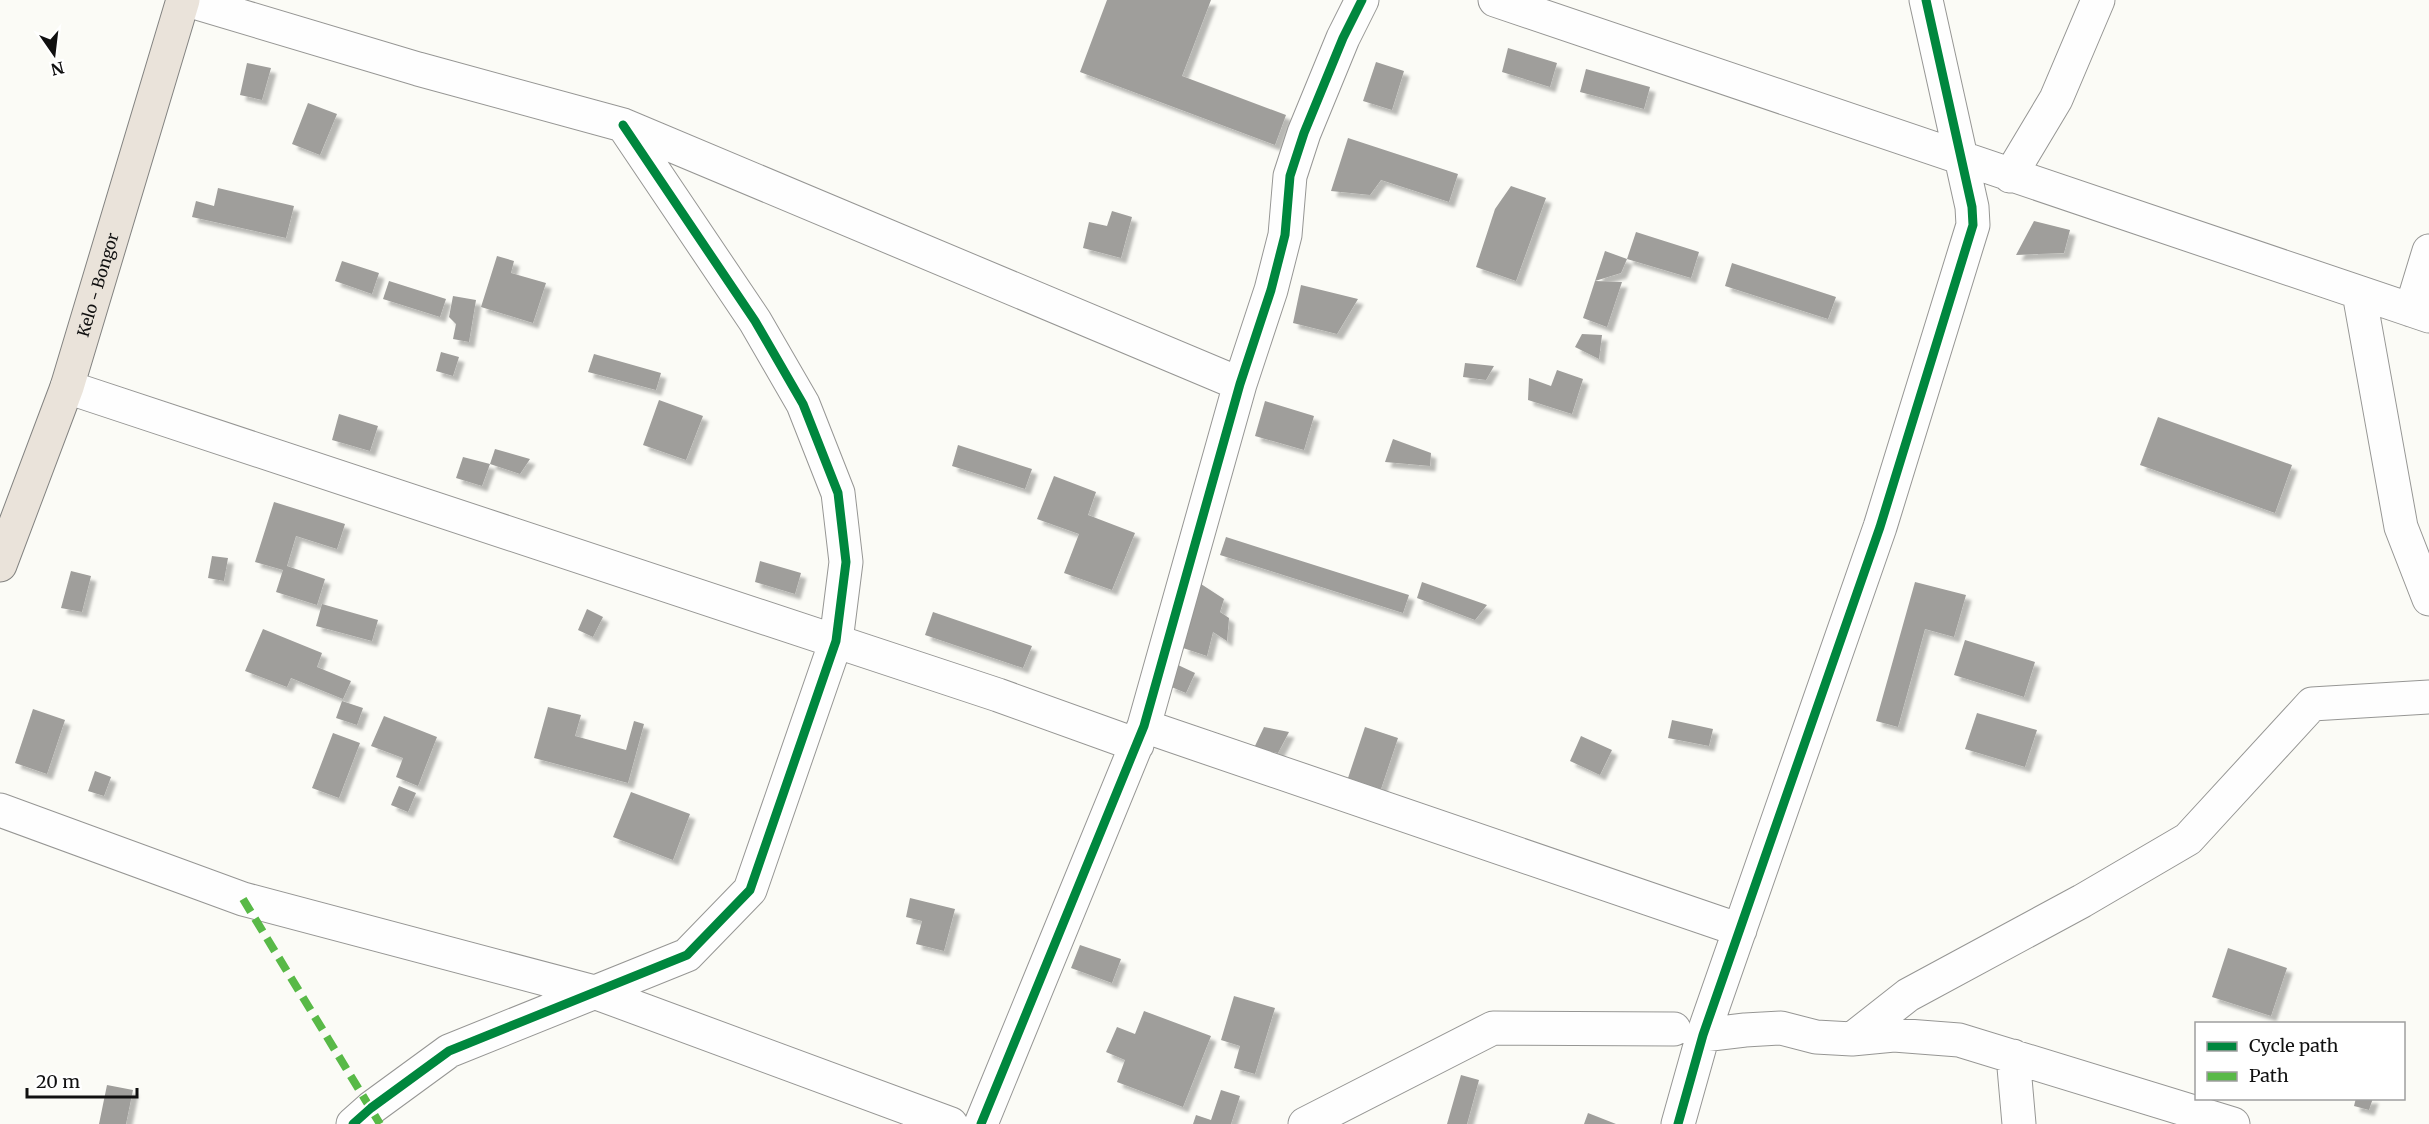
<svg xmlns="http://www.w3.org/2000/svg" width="2429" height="1124" font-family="Merriweather,serif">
<defs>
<filter id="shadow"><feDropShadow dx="5.5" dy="5.5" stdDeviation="1.5" flood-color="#0004"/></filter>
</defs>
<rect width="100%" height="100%" fill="#fbfbf6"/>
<path fill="#9f9e9b" filter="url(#shadow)" d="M1107,0H1211L1182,76L1286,115L1275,145L1080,72Z
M1508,48L1557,63L1550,87L1502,72Z
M1376,62L1404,71L1392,110L1363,101Z
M247,63L271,68L262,100L240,95Z
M1586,69L1650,87L1644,109L1580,92Z
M308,103L337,114L320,155L292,144Z
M1348,138L1458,174L1449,202L1381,180L1370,195L1331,191Z
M1511,186L1546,198L1516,281L1476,267L1495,209Z
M218,188L294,206L286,238L192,217L196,201L214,206Z
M1112,211L1132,217L1121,258L1083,248L1089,222L1107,226Z
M2034,221L2070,230L2064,253L2016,255Z
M1636,232L1699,252L1691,278L1627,259Z
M1605,251L1627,259L1621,273L1595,281L1622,282L1607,327L1583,318L1595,281Z
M497,256L514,261L511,273L546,283L533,323L481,307Z
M342,261L379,273L372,294L335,281Z
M1732,263L1836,297L1828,319L1725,286Z
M389,281L446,299L440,317L383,299Z
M1301,285L1358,299L1337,334L1293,323Z
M453,296L476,300L469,342L453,339L456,324L449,317Z
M1582,334L1602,335L1599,359L1575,347Z
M441,352L459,357L453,376L436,371Z
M594,354L661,373L656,390L588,372Z
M1465,363L1494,366L1486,380L1463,377Z
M1557,370L1583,379L1572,414L1528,400L1529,378L1551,386Z
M659,400L703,416L686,460L643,445Z
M1265,401L1314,416L1304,450L1255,436Z
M339,414L378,426L370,451L332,440Z
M2158,417L2292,465L2275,513L2140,465Z
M1393,439L1431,453L1430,466L1385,462Z
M958,445L1032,469L1025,489L952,466Z
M495,449L530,459L520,474L490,464Z
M463,457L490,464L482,486L456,478Z
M1054,476L1096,492L1088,515L1135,533L1112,590L1064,573L1079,534L1037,519Z
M274,502L345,524L337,549L296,536L287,566L325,579L317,605L276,592L283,570L255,562Z
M1226,537L1409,595L1403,613L1220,555Z
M212,556L228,558L224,581L208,578Z
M760,561L801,573L795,594L755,582Z
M71,571L91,576L82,612L61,608Z
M1422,582L1487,605L1475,620L1417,598Z
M1915,582L1966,595L1954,637L1925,629L1898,727L1876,721Z
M1201,584L1224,599L1220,612L1229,618L1227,641L1213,632L1207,656L1183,648Z
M322,604L378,620L372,641L316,626Z
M587,609L603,617L593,637L578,630Z
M933,612L1032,646L1023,668L925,635Z
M263,629L322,653L317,667L351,681L343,699L291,678L287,687L245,671Z
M1965,640L2035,662L2024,697L1954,675Z
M1178,665L1195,673L1186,693L1169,686Z
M342,701L363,708L357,725L336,718Z
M548,707L581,715L575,736L626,750L634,721L644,724L628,783L534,758Z
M33,709L65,720L47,774L15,763Z
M1977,713L2037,730L2025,767L1965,749Z
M384,716L437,737L418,786L396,777L403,758L371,746Z
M1672,720L1713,729L1709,746L1668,738Z
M1264,727L1289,732L1278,753L1254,748Z
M1365,727L1398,738L1381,789L1348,778Z
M333,733L360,743L339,798L312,788Z
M1581,736L1612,750L1600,775L1570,761Z
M95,771L111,777L104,796L88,791Z
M399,786L416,793L408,812L391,805Z
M631,792L690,814L673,860L613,837Z
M910,898L955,909L944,951L916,944L922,921L906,917Z
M1080,945L1121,959L1112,983L1071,968Z
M2228,948L2287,968L2271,1016L2212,997Z
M1234,996L1275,1008L1255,1074L1234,1068L1240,1046L1221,1040Z
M1144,1011L1211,1036L1183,1107L1117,1082L1125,1060L1106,1052L1117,1027L1135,1034Z
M1461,1075L1479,1080L1467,1124H1447Z
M107,1085L133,1090L126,1124H99Z
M1221,1090L1240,1096L1231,1124H1193L1196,1115L1211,1120Z
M2356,1098H2373L2369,1110L2354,1106Z
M1588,1113L1616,1124H1584Z"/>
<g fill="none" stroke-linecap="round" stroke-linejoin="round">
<g stroke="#969694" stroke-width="35">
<path id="minor" d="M187,0L418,69L623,125L1240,384
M1495,0L2429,316
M2010,176L2056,99L2098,0
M2359,293L2401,527L2429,599
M2411,310L2429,251
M67,387L998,695L1137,745
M1144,726L1740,930
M0,810L243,899L594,992L951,1124
M1703,1035L1745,1030L1781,1028L1816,1037L1852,1039L1894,1035L1959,1040L2233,1124
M1852,1039L1908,995L2082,901L2188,839L2312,704L2429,697
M2013,1056L2019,1124
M353,1124L371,1108L449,1051L687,955L750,890L836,641L846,562L838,493L803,404L755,321L623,125
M981,1124L1144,726L1240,384L1271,290L1285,235L1290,176L1304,133L1343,38L1362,0
M1305,1124L1493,1028L1674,1029
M1678,1124L1703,1035L1880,527L1973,225L1972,207L1926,0"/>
</g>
<g stroke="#838381" stroke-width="35">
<g id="trunk">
<path id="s1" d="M0,565L67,387L183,0"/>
</g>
</g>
<use href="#minor" stroke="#fefefe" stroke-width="33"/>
<use href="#trunk" stroke="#eae3da" stroke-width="33"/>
<path stroke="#58b947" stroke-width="8" stroke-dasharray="15 8" stroke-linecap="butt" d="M243,899L380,1124"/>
<g stroke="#fff" stroke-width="13">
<path id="cycleway" d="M353,1124L371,1108L449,1051L687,955L750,890L836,641L846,562L838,493L803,404L755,321L623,125
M981,1124L1144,726L1240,384L1271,290L1285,235L1290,176L1304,133L1343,38L1362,0
M1678,1124L1703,1035L1880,527L1973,225L1972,207L1926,0"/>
</g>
<use href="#cycleway" stroke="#00873e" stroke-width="9"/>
</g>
<g text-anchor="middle" stroke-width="6" stroke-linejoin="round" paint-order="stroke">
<g font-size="16" fill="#101010" stroke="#fff">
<text dy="6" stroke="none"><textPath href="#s1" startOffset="297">Kelo - Bongor</textPath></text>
</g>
</g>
<rect x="2195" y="1022" width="210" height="78" fill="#ffffff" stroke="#9f9f9f" stroke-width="1.5"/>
<rect x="2207" y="1042" width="30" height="9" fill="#00873e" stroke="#9f9f9f" stroke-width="1.5"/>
<text x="2249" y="1052" font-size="18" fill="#101010">Cycle path</text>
<rect x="2207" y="1072" width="30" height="9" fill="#58b947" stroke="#9f9f9f" stroke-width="1.5"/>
<text x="2249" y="1082" font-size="18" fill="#101010">Path</text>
<g transform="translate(54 54) rotate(166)" stroke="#ffffff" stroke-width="4.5" paint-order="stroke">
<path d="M0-4.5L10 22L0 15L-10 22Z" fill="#101010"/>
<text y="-9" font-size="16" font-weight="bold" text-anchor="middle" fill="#101010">N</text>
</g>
<path d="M27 1088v9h110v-9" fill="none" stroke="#101010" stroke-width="3"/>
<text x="36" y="1088" font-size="18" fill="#101010" stroke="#ffffff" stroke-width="4.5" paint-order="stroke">20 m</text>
</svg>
